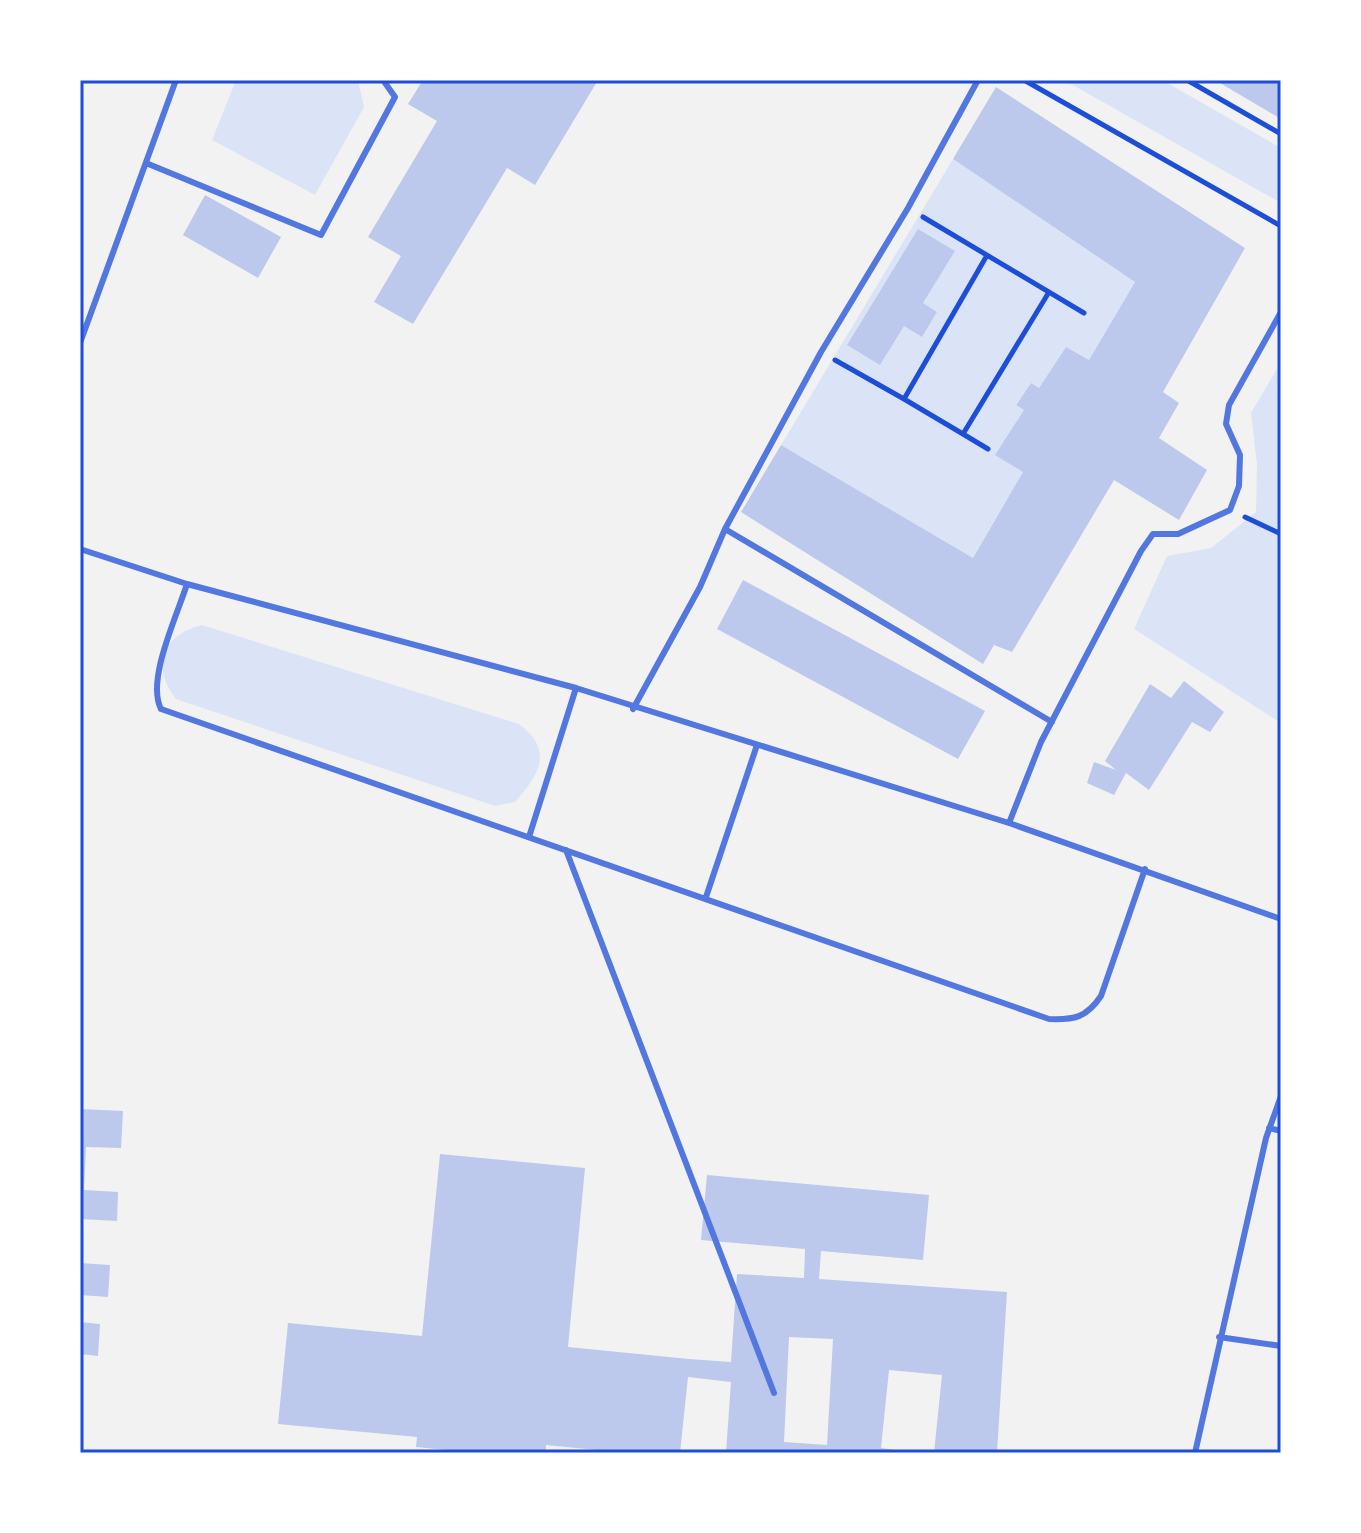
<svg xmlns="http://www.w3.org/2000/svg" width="1361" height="1533" font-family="Bitter,serif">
<rect width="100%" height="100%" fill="#f2f2f2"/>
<path fill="#dbe4f7" d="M236,80H358L364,107L315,195L212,140Z
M1064,80H1162L1281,148V203Z
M953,159L1135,282L1089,360L1066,347L1039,388L1031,383L1016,404L1024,410L1023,472L973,558L781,445Z
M1281,362V723L1134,629L1167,556L1211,548L1256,512L1257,465L1251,413Z
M202,625L519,724C554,750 540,774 515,802L495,806L176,699C150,666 162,635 202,625Z"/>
<path fill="#bdc9ec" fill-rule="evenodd" d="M423,80H598L535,185L507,168L413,324L374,302L401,256L368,237L437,121L408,104Z
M1215,80H1281V119Z
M996,87L1245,248L1163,392L1179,403L1159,438L1207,470L1179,520L1114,480L1012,652L994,645L983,664L741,512L781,445L973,558L1023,472L995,455L1024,410L1016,405L1031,383L1039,388L1066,347L1089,360L1135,282L953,159Z
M205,195L281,237L258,278L183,235Z
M918,229L955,251L923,303L937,312L922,337L904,326L880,365L847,345Z
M743,580L985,711L958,759L717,629Z
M1184,681L1224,712L1210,732L1192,722L1149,790L1126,773L1114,795L1087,783L1094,762L1116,770L1105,761L1150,684L1171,698Z
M80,1109L123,1111L121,1148L86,1147L84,1190L118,1192L117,1221L80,1219Z
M440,1154L585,1168L568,1347L689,1359L731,1362L737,1274L804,1278L805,1249L701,1240L707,1175L929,1195L923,1260L821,1251L819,1279L1007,1292L997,1453H934L942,1375L889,1370L881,1448L917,1453H726L731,1382L688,1377L680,1453H627L546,1445V1453H479L416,1447L417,1437L278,1424L288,1323L422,1336ZM789,1337L833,1339L827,1445L784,1442Z
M80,1263L110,1265L108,1297L80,1295Z
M80,1322L100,1324L98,1356L80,1354Z"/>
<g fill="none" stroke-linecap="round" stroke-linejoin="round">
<path stroke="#1d4ed8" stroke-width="5" d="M1024,80L1281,226
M1187,80L1281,134
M923,217L1084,313
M835,360L904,399L986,257
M904,399L963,434L1049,292
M963,434L988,449
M1245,517L1281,534"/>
<path stroke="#5277de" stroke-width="6" d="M146,163L321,235L395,97L383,80
M80,343L176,80
M725,529L1052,722
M80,549L187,584L576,688L1009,823L1281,919
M187,584C177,616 146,680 161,709L1049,1019C1074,1020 1086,1018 1101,996L1145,869
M633,709L700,587L725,529L821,352L908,208L978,80
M1009,823L1041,742L1141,551L1153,534H1178L1230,510L1239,486L1240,455L1226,424L1229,405L1281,312
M529,837L576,688
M566,850L774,1393
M706,897L757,745
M1269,1128L1281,1131
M1219,1337L1281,1346
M1195,1453L1266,1138L1281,1096"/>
</g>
<rect width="1361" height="1533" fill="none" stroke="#ffffff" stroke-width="164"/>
<rect x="82" y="82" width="1197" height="1369" fill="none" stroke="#1d4ed8" stroke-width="3"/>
</svg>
